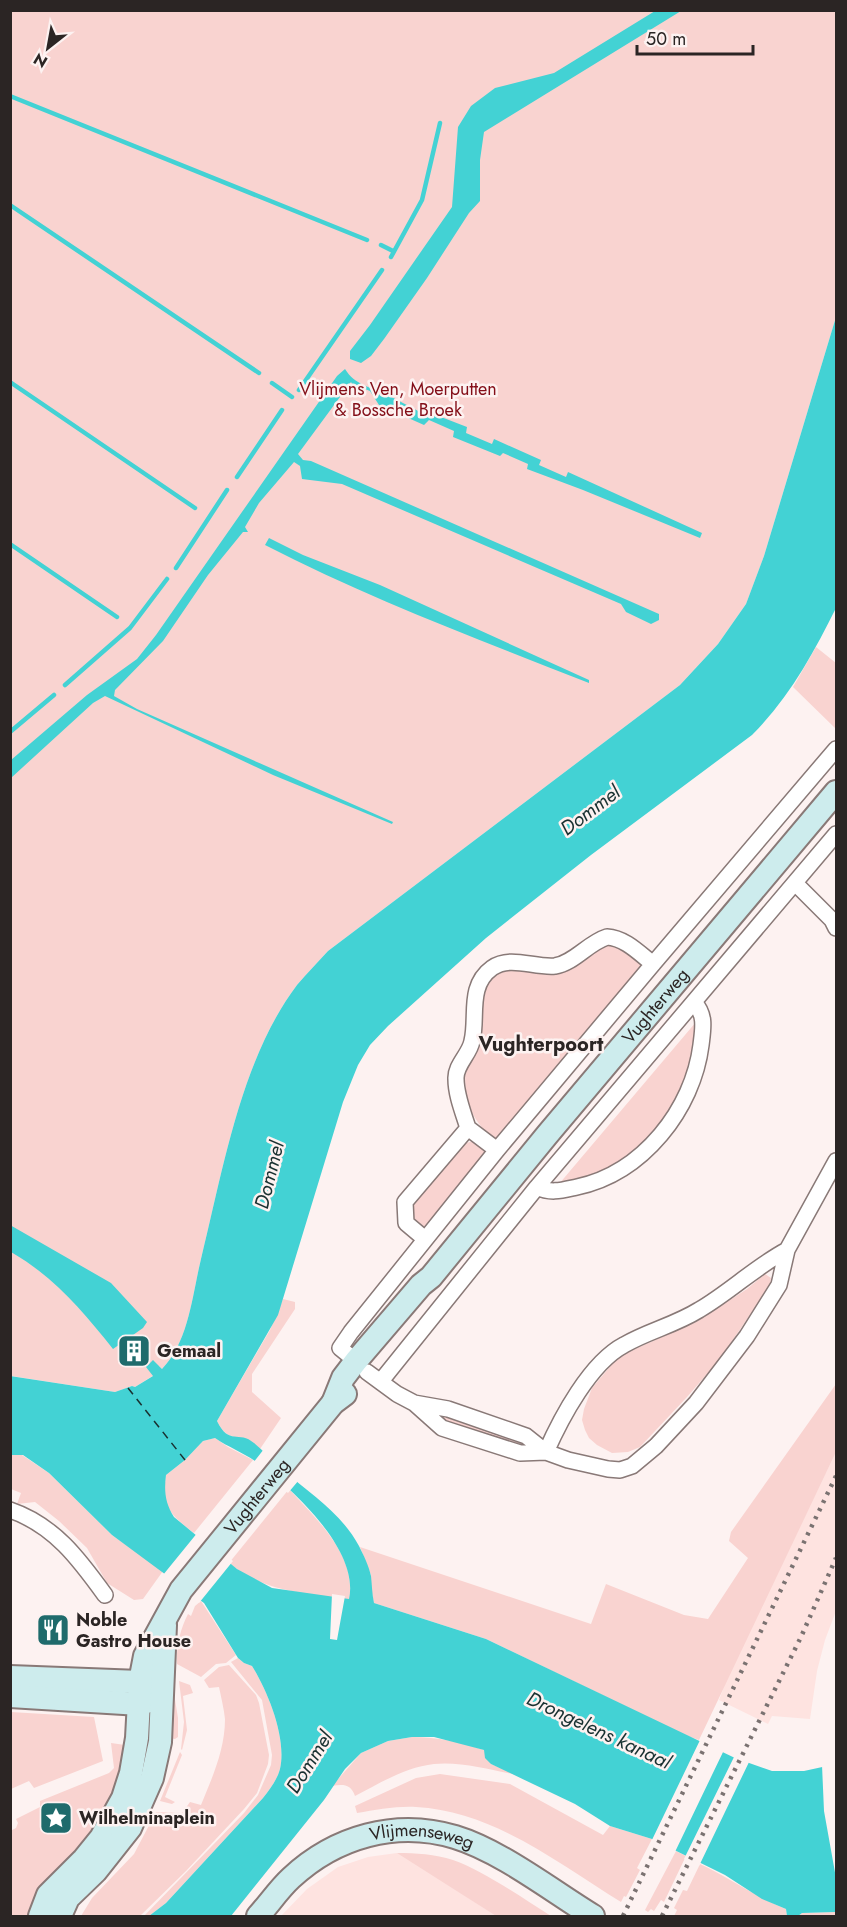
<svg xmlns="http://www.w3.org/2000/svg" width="847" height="1927" font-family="Jost,sans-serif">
<rect width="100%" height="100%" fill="#fdf2f1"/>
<path fill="#fee3e0" d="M836,1452V1611L825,1640L817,1671L810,1719L772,1716L768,1724L719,1700L728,1676Z
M397,1853L404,1856L496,1916H281L307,1889L338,1867L368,1857Z"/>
<path fill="#f9d3d0" d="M11,11H836V317L764,556L746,604L718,644L680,685L328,951C318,962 307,973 297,985C241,1059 223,1170 201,1259C192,1296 189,1341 162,1369L159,1366L154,1375L135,1387L132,1386L115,1392L11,1376Z
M816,647L836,663V729L793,687Z
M615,943L643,965L497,1141C442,1102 472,1037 485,984L495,972L506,968L529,969L598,945Z
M696,1022C694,1042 692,1062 685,1081C671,1120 640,1152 603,1170C596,1174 589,1178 582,1180C575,1182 567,1182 559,1184Z
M477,1140L489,1150L426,1228L411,1216V1204L459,1145Z
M765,1274L771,1278L770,1285L720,1359L687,1397L640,1447L628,1452L612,1453L597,1445L589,1438L585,1430L582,1420L584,1409L592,1388L619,1356L696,1322L747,1289Z
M283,1299L295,1302V1309L252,1374V1392L281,1418L260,1449C241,1430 229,1446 217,1421L270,1330Z
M836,1384V1452L699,1740L685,1735L486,1639L374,1603L371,1589V1575L360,1547L591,1624L606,1584L684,1615L708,1619L748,1558L729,1541L731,1532Z
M445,1415L526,1442L524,1447L442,1422Z
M215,1438L228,1447L253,1460L194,1533C170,1515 161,1506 166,1475L185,1460L203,1441Z
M11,1455H22L49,1473L112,1535L163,1571L143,1599L134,1600L107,1583L87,1548L59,1521L35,1502L17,1504L21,1493L11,1489Z
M289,1489C315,1518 358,1556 349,1600C306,1593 264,1592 229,1563Z
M201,1601L236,1655L226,1663L216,1664L201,1677L177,1664C176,1648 180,1629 188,1614L191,1616L195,1606Z
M238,1658L244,1663L252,1666C268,1692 287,1738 280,1769C277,1780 270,1789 263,1798L166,1903L149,1916H144L244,1813L258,1795L271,1765L272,1755L262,1700L231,1662Z
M229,1665L256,1695L259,1703L269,1755L268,1764L257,1793L244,1809L186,1871L140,1916H81L92,1898L134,1854L156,1812L182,1813L190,1802L201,1805C212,1778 225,1750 225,1719C224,1709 221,1697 219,1687L209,1688L204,1680L219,1667Z
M171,1675L178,1718V1737L175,1739L169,1738Z
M179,1681L190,1685L193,1693L183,1696L187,1730L182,1750L181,1749L184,1722Z
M11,1712L94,1717L103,1761L34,1788L29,1781L11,1789Z
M412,1737C438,1737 460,1742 484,1750L491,1764L517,1775C493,1770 459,1761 434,1764C406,1767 380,1783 355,1796C351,1784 343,1784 332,1786L361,1753L388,1741Z
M111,1743L125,1745L120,1784L116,1780C113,1811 84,1846 62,1867C46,1882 33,1893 29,1916H11L10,1831L16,1828L18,1823L16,1819L40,1807V1801L109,1773L114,1768Z
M180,1752L182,1755L165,1797L175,1802L172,1804L160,1801Z
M440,1774L510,1784L603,1835L610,1826L652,1839L637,1868L640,1870L626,1897L624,1896L621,1902C558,1863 493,1811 416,1807C396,1806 376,1810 357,1813L355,1806L416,1778Z
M676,1851L686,1856L664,1902L661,1900L654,1911L651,1909L648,1912L645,1910Z
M397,1853C416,1853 435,1854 453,1860C484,1871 522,1898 551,1916H496Z
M700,1864C730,1878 756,1897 786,1909L787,1916H674L677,1910L674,1908L683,1890L687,1891Z
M836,1912V1916H798L802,1913Z"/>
<path fill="#43d2d4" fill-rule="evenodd" d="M655,11H681L484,132L480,160V201L469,213L427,278L384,339L371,356L361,363L350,359V351L370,325L452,207L458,127L471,106L495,88L554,73Z
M836,317V608C813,654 789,698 752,735L591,855L486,938L388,1026L370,1045L358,1065L343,1102L278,1315L217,1421C229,1446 239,1430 254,1443C264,1451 273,1462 284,1471C311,1494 342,1514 359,1546C363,1554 369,1566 371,1576C372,1585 372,1594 374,1603L486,1639L735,1758L772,1771H804L836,1764V1912L802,1913L798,1916H787L786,1909L762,1899L725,1875L652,1839L610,1826L575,1804L491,1764L485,1758L484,1750L434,1737H412L388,1741L361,1753L345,1769L324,1800L231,1916H149L166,1903L263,1798C270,1789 277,1780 280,1769C287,1738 268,1692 252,1666L244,1663L238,1658L204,1603L112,1535L49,1473L23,1455H11L10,1376L115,1392L132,1386L135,1387L153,1376L146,1367L153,1360L162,1369C189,1341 192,1296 201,1259C223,1170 241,1059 297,985C307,973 318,962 328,951L680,685L718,644L746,604L764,556ZM215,1438C228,1447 242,1452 255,1461C291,1487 360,1550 349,1599L272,1588L237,1569L174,1517C165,1503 164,1491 166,1475L185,1460L203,1441Z
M345,369C355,385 370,387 386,394C397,400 409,406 420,412L423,410L467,427L466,433L492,444L494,439L541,460L539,465L566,477L568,472L702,533L700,538L583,490L527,469L528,464L503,453L500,456L453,437L454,431L429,420L424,425L379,405L370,391L360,387L355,389L351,382L298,454L303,460L311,461L659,614V620L651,624L626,612L621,604L342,484L302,479L300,466L294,462L259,503L245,527L248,532H243L208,575L163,641L115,690L114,696L137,709L393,822L392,824L273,775L105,696L93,703L11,778V760L87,695L137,659L156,635L337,376Z
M269,538L303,555L380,585L589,680V683C480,640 370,599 265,545Z
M10,1225L111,1283L147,1322L143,1328L113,1349C83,1311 53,1276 11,1252Z"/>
<path fill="#fdf2f1" d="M264,1449L299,1480L288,1493L253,1463Z
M198,1532L233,1561L199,1603L163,1575Z
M332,1594L345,1596L337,1640L330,1639Z
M701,1738L724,1750L674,1854L651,1842Z
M735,1755L750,1760L699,1866L684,1859Z
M836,1761V1878L824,1811L822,1765Z"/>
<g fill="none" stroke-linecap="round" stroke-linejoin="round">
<path stroke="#43d2d4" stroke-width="4.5" d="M10,96L367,240
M10,205L259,373
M381,245L393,251
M391,257L422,200L440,123
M10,382L195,508
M272,383L292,397
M299,390L382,270
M237,477L282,410
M10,544L117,617
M176,568L227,490
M65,685L130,628L167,579
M10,732L54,695"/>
<path stroke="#193131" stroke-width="1.5" stroke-dasharray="8 6" stroke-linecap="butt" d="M128,1388L185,1460"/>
<g stroke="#897977" stroke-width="18">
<path id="street" d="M795,883L832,920L836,928
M468,1128L497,1150
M537,1187C551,1194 563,1190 577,1187C643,1173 693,1109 701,1045C703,1028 706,1015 694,1002
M425,1239L406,1223L405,1202L468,1128C463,1112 456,1095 456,1079C455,1065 470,1054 472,1041C478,1017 467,986 492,968C510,955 534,968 555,966C574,963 588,943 607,937C625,938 639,953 653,964
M356,1361L340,1348L351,1332L497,1150L653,964L836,749
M367,1372L397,1394L414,1403L442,1428L520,1453L546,1452
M381,1381L537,1187L836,834
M414,1403L448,1409L526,1436L546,1452L568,1460L608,1469L620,1470L632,1466L656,1446L696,1403L747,1336L779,1285L787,1250L836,1161
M546,1452C561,1418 590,1363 624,1345C648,1331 675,1325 699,1310C730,1292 755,1267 787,1250
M10,1510C54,1525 79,1559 105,1595"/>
</g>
<g stroke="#897977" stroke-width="26">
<g id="secondary">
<path id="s1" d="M333,1403L343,1378L356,1361L421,1285L431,1277L547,1135L836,792"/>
<path d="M10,1677L140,1682L153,1688"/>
<path d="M10,1696L140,1704L152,1700"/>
<path id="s2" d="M40,1916L48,1895L84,1859L101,1838L123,1798L131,1773L137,1738L140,1682L145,1656L181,1590L333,1403L345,1394"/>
<path d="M60,1916L68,1898L96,1871L130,1828L152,1778L160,1742L165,1625"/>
<path id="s3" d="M258,1916C269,1904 279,1889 291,1878C335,1837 396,1819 455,1837C501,1851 552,1891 593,1916"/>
</g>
</g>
<use href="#street" stroke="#fff" stroke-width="15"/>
<use href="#secondary" stroke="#cdeced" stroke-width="22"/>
<path stroke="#7a7271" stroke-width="4.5" stroke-dasharray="3 6" stroke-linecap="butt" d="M623,1916L836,1476
M662,1916L801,1637L836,1558"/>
</g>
<defs>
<g id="building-square" transform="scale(1.725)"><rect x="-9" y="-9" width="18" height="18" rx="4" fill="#1f6b6c" stroke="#fdf2f1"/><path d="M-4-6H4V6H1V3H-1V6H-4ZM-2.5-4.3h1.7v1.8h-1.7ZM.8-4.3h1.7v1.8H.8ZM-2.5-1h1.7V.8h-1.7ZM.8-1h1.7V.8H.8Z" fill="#fff"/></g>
<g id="restaurant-square" transform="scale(1.725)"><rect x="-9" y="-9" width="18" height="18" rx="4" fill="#1f6b6c" stroke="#fdf2f1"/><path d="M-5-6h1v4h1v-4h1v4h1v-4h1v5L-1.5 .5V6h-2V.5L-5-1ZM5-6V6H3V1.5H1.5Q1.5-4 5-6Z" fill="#fff"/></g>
<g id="sight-square" transform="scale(1.725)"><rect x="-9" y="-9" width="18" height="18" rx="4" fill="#1f6b6c" stroke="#fdf2f1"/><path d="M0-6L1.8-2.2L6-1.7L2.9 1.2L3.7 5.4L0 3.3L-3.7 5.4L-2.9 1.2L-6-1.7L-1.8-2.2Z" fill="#fff"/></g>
</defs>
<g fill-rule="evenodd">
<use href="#building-square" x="134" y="1351"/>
<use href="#restaurant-square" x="53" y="1630"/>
<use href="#sight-square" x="56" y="1818"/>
</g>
<g text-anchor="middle" stroke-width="5" stroke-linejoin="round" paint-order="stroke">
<g font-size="18" fill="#830e18" stroke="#fdf2f1">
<text x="398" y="395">Vlijmens Ven, Moerputten<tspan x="398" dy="21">&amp; Bossche Broek</tspan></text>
</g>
<g font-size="18" fill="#2b2524" stroke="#fdf2f1">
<text dy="6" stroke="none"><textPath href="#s1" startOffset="513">Vughterweg</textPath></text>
<text dy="6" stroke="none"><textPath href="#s2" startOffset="486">Vughterweg</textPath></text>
<text dy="6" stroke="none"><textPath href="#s3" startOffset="194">Vlijmenseweg</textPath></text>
</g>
<g font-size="18" font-weight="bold" fill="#2b2524" stroke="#fdf2f1" text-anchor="start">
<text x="157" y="1357">Gemaal</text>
<text x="76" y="1626">Noble<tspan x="76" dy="21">Gastro House</tspan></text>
<text x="79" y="1824">Wilhelminaplein</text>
</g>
<g font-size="20" font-style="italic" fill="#193131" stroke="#fdf2f1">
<text transform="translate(590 810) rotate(-37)" y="7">Dommel</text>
<text transform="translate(269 1175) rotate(-76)" y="7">Dommel</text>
<text transform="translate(599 1730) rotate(25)" y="7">Drongelens kanaal</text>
<text transform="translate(309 1762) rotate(-58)" y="7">Dommel</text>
</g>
<g font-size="20" font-weight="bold" fill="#2b2524" stroke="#fdf2f1">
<text x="541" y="1051">Vughterpoort</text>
</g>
</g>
<rect width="847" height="1927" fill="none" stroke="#2b2524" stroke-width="24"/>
<g transform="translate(48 48) rotate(211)" stroke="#fdf2f1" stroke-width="4.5" paint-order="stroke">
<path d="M0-4.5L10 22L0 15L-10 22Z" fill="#2b2524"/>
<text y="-9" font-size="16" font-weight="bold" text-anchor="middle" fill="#2b2524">N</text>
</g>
<path d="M637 45v9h116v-9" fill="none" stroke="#2b2524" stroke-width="3"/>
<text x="646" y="45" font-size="18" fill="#2b2524" stroke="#fdf2f1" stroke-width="4.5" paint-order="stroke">50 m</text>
</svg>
